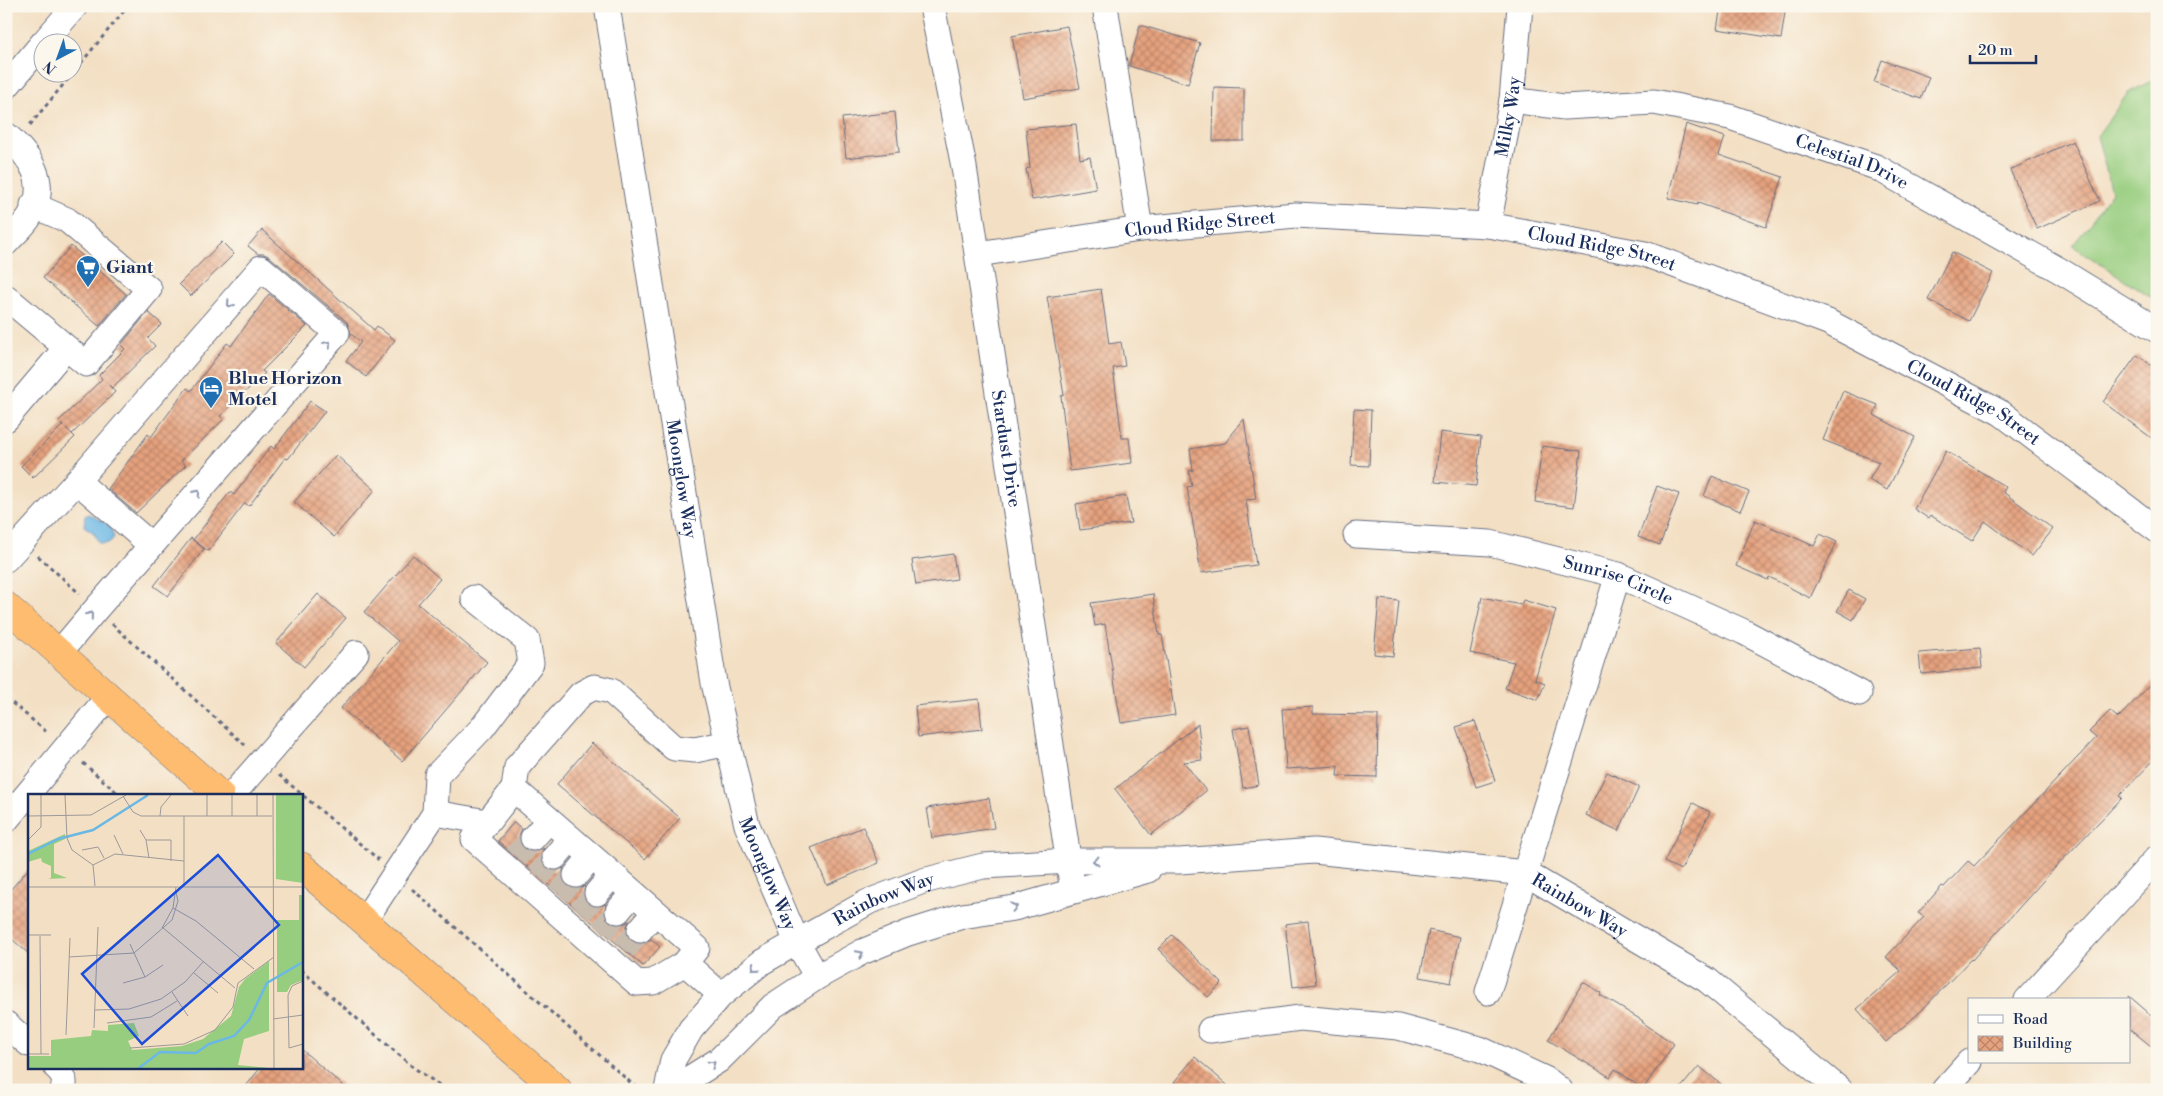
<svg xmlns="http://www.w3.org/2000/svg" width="2163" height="1096" font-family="'Libre Bodoni',serif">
<defs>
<pattern id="building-cross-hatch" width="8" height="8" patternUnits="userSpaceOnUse" patternTransform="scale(1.25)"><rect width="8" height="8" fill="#e6a17d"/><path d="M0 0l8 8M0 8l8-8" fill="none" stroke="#ba846a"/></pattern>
</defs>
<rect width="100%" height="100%" fill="#fbf7ec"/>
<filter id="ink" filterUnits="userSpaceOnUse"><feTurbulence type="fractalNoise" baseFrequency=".02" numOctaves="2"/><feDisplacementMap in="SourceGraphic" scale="10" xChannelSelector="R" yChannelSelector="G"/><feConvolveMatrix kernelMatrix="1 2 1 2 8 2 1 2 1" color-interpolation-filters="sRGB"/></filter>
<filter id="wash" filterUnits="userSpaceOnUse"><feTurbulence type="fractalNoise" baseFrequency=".0096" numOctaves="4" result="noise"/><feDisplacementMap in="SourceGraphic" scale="20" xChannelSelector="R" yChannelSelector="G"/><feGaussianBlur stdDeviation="1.12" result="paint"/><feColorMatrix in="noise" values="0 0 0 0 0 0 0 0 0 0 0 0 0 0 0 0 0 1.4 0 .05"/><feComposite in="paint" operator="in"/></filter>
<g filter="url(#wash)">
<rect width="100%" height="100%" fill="#f3dfc3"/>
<path fill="#97cd7f" stroke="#597e6e" d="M2151,81L2157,83V301L2073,246L2112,192L2097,136L2128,93Z"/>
<path fill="#6bb8e5" stroke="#4374a2" d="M89,514L110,526L114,537C110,543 107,545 99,543L94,533L84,526L85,516Z"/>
<g id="blocks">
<path fill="url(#building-cross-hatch)" d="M1721,6H1786L1781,39L1717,29Z
M1140,25L1200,43L1188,84L1129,66Z
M1067,26L1080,88L1023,98L1012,36Z
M1882,60L1929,77L1921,99L1874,82Z
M1214,87L1244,88V141H1213Z
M895,112L899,152L846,158L842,118Z
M1076,124L1080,159L1090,157L1096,189L1032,200L1026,169L1030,168L1026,129Z
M1686,124L1725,137L1719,155L1783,177L1766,227L1698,203L1697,205L1668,198Z
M2073,141L2100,201L2037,229L2010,170Z
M262,230L374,330L377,326L395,340L366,377L346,361L361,342L351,334L347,322L270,257L264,254H258L248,246Z
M222,242L234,254L191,296L179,284Z
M71,246L126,294L99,326L43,278Z
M1952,252L1993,273L1969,321L1928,300Z
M1101,289L1109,344L1121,342L1125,366L1113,368L1122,438H1129L1132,463L1070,471L1061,396L1064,395L1047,297Z
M269,294L307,326L262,371L265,373L220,416L224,419L181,461L186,465L136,513L108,489L148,434L151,437L187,388L191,391L227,343L231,346Z
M148,312L162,324L148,338L155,346L112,388L109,385L115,392L72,434L66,428L75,437L33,478L21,466L63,425L59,421L102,379L99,375L125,349L121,345Z
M2137,355L2157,369V442L2103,402Z
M1843,391L1878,405L1874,415L1915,437L1887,490L1869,480L1879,462L1823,440Z
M310,401L325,411L288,459L285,458L249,506L245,503L208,551L193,540L230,492L234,495L271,446L274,449Z
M1354,409L1371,410L1369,466L1351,465Z
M1244,419L1256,499L1246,500L1256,565L1201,573L1187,487L1192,486L1189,471L1193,470L1190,449L1225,443Z
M1440,432L1481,437L1476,486L1435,482Z
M1542,446L1581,451L1574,507L1535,502Z
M1946,451L2006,487L2003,492L2053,529L2032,556L1985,521L1972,541L1930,515L1928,518L1914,509Z
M336,455L375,490L334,537L294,502Z
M1712,476L1749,492L1740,511L1704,496Z
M1657,486L1679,494L1660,545L1638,537Z
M1126,496L1131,523L1080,530L1076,504Z
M1755,520L1814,546L1820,534L1837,542L1810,598L1769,577L1768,580L1736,566Z
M191,538L204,549L168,596L154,586Z
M953,554L957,579L916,585L912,560Z
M413,555L440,579L418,604L487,662L402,761L341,708L398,641L364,612Z
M1849,590L1865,599L1853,620L1837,611Z
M318,594L346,618L304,667L276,643Z
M1153,594L1159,635H1162L1175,715L1121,723L1105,624L1095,626L1091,603Z
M1482,597L1521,605L1523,600L1556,610L1535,679L1545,683L1538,700L1505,688L1514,662L1470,653Z
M1379,599L1399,601L1393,656L1374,654Z
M1980,648L1982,668L1921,674L1919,653Z
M2157,678V757L2119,796L2122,798L2052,871L1972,960L1971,959L1921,1011L1886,1042L1857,1009L1901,971L1886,957L1924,917L1918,913L1942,886L1944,887L1968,861L1974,866L2044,793L2096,738L2089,732L2110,711L2118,718Z
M979,699L982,729L918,737L915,706Z
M1313,707V714L1378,715L1377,777L1337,776L1338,766L1286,769L1282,709Z
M1475,721L1495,781L1476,787L1456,727Z
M1198,724L1202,760L1184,762L1206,791L1151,835L1115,789Z
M1249,726L1259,785L1243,788L1233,729Z
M592,743L680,818L645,859L557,784Z
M1607,772L1639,787L1619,831L1586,815Z
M989,798L994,828L932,838L927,808Z
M1693,803L1710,812L1681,870L1664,862Z
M514,822L522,829L519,835V842L523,848L531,852H537L544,848L541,855V861L545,868L553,871L564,868L562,873L563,880L566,886L573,889H580L585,886L583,897L587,904L595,907L606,904L604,915L608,922L616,925H622L629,921L626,928V934L630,941L638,944L645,943L651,939L660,947L643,966L498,841Z
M863,827L879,863L827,885L811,848Z
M29,868V954L6,934V895Z
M1308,921L1316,984L1293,987L1285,924Z
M1429,930L1460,937L1451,983L1420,977Z
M1172,935L1222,983L1208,997L1158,949Z
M1583,982L1601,993L1600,995L1643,1021L1642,1022L1674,1044L1643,1089L1615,1069L1610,1077L1548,1040Z
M2129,996L2157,1020V1051L2129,1028Z
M301,1049L348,1090H243L261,1067H301Z
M1195,1057L1233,1090H1183L1174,1082Z
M1699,1066L1728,1090H1679Z"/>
</g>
</g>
<g filter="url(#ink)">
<use href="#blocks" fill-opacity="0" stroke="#676d81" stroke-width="1"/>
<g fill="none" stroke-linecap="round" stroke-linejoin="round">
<path stroke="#c8bcaf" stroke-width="25" stroke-dasharray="25 12" stroke-linecap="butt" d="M516,857L533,838
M538,876L555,857
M559,894L576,875
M580,912L597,893
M602,931L618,911
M624,949L640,930"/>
<g stroke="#676d81" stroke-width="27">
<g id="minor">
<path id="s1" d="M607,6L714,683L747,825L797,942L817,977"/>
<path id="s2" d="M932,6L964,167L1073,891"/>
<path d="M1105,6L1140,229"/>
<path d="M44,42L75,6"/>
<path d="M6,87L42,44"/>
<path id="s3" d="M1512,100L1564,107L1654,102L1730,117L1876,167L2059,270L2157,330"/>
<path d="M6,135C31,157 50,183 30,216C24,226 14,234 6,243"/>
<path id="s4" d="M1488,225L1512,100L1520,6"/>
<path id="s5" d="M978,254L1140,229L1296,215L1488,225L1645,254L1828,322L2001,413L2157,530"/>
<path d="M6,297L86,364L149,289L67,220L33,205"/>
<path d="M6,419L66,348"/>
<path d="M77,481L151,545"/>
<path id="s6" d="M1356,535L1490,543L1618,575L1744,632L1859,693"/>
<path d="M6,559L77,481L261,268L337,333L96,609L59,653"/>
<path d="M514,789L517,767L581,694L594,687L611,691L674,748L695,750L728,743"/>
<path d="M232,795L356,653"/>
<path d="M435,813L487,822"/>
<path d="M6,820L109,696"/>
<path d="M533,838L549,820"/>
<path d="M555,857L570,839"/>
<path d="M576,875L591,857"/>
<path d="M597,893L612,875"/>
<path d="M618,911L633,893"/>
<path d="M364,921L435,813L437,775L482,728L531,663L527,640L474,598"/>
<path d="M640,930L655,912"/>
<path d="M685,963L697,948L514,789L474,839L637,983L653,982L685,963L721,995"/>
<path d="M1488,992L1618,575"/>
<path d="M2027,1000L2157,858"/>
<path d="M6,1024L29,1044"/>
<path d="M1210,1030L1300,1018L1398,1027L1480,1049L1547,1080L1560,1090"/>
<path d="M56,1067C64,1074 66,1080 63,1090"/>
<path id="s7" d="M667,1090L673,1060L691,1029L721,995L762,962L797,942L868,902L923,881L983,866L1069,861H1180L1314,851L1525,873L1707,980L1840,1090"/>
<path d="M671,1090L719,1060L773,1006L817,977L862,952L908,933L962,916L1014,908L1148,870"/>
<path d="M1944,1090L1969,1062"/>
</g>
</g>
<g stroke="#676d81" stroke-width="29">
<path id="highway" d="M6,606L220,795
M301,866L558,1090"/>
</g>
<path stroke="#676d81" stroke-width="3" stroke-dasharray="4 4" stroke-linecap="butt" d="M30,125L128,6
M38,556L80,594
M112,624L246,746
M6,698L48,733
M83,763L120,795
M279,775L379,860
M412,889L639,1090
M301,970L414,1068L447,1090"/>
<use href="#minor" stroke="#fff" stroke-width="25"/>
<use href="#highway" stroke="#febc70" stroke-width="28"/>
</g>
<defs><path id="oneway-chevron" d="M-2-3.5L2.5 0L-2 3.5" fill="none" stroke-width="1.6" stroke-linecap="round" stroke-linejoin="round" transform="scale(1.25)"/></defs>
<g stroke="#8d97ae">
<use href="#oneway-chevron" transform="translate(230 304) rotate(131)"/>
<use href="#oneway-chevron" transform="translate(328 344) rotate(-49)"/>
<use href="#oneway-chevron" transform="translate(197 493) rotate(-49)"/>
<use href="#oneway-chevron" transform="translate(90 615) rotate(-51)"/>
<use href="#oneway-chevron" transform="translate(1096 861) rotate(180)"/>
<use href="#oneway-chevron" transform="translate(1014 907) rotate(-12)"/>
<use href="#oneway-chevron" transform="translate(860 954) rotate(-27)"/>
<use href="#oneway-chevron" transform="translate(755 968) rotate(141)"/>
<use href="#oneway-chevron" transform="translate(712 1064) rotate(-35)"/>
</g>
</g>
<defs>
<g id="supermarket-pin" transform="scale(1.25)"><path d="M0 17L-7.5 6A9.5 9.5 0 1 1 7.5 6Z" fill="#1f6fb2" stroke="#fbf7ec"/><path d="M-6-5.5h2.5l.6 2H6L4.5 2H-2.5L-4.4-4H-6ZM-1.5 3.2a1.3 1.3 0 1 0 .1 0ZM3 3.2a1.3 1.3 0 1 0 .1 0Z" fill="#fff"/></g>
<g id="hotel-pin" transform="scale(1.25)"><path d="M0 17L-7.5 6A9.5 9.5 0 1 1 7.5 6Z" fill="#1f6fb2" stroke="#fbf7ec"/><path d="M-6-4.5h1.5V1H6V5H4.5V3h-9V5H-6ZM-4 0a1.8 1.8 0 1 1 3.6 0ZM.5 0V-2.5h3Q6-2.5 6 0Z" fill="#fff"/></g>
</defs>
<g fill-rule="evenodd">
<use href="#supermarket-pin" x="88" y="267"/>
<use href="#hotel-pin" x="211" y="388"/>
</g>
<g text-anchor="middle" stroke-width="4.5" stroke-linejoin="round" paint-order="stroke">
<g font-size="18" fill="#1b2f5e" stroke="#fbf7ec">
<text dy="6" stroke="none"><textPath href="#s4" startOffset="110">Milky Way</textPath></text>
<text dy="6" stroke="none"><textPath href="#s3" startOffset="350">Celestial Drive</textPath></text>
<text dy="6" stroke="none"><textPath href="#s5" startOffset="224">Cloud Ridge Street</textPath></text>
<text dy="6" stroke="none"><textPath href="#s5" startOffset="629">Cloud Ridge Street</textPath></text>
<text dy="6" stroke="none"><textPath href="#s5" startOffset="1034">Cloud Ridge Street</textPath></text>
<text dy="6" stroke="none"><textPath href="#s2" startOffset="449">Stardust Drive</textPath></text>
<text dy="6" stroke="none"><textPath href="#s1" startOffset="479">Moonglow Way</textPath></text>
<text dy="6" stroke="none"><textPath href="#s6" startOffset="268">Sunrise Circle</textPath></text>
<text dy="6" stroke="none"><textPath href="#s1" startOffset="884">Moonglow Way</textPath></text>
<text dy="6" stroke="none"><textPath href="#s7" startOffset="302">Rainbow Way</textPath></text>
<text dy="6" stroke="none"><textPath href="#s7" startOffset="1014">Rainbow Way</textPath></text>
</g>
<g font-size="18" font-weight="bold" fill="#1b2f5e" stroke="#fbf7ec" text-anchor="start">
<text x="106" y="273">Giant</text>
<text x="228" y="384">Blue Horizon<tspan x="228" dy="21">Motel</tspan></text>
</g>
</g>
<g transform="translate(28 794)">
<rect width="275" height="275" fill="#f3dfc3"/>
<path d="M248,1H275V89L248,85ZM37,40V45L26,50V79L39,84L20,85L23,84V72L14,68L13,64L0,68V57ZM271,101H275V186L263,191L259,198H249V126H271ZM241,167V237L216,245L210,271L241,274H0V262H23V246L63,242L64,236L80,237V231L106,229L111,242L100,247L104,256L154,252L175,245L203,222L211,193L217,185Z" fill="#97cd7f"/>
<path fill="none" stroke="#6bb8e5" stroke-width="2.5" d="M0,60L30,45L65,36L120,1M111,274L132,258L168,259L181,250L206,242L221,226L239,189L275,168"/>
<path fill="none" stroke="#9d999b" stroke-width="1" d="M37,1L39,44L44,56L65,71L67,92M204,1V22M229,1V22M245,1L246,274M95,2L105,18L113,22H244M0,22L63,21L98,1M132,22L133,13L143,1M156,22V92M179,22V1M112,36L118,46L121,64M86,41L95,60M0,46L13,33V1M118,46H143V67M54,56L70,53L76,64M65,71L87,60L156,67M0,93H275M145,114L168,127L226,175M134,133L207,194M134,134L145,114L148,93M0,141H23M12,142L13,260M102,150L117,183M41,163L106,159L144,126L150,107L148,98M166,179L190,199M275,187L264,192L260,201L261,254L275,250M95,189L117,183L135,171M144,198L160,222M67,216L101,215L133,205L157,188L175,168M245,225L275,221M79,229L123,223L149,207M66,234L70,133M38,241L42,144M102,254L156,250L187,236L205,213L210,189L246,163M0,260H21"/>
<path fill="#1d4ed8" fill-opacity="0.15" stroke="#1d4ed8" stroke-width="2.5" d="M190,61L251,131L114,250L54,180Z"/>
<rect width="275" height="275" fill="none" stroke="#1b2f5e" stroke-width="2.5"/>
</g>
<rect width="2163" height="1096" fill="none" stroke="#fbf7ec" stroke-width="25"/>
<rect x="1968" y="998" width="162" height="65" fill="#fbf7ec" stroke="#a1a7b3"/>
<rect x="1978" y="1015" width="25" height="8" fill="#ffffff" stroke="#a1a7b3"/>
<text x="2013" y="1024" font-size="15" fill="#1b2f5e">Road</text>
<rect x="1978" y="1036" width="25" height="15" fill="url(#building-cross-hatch)" stroke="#a1a7b3"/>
<text x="2013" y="1048" font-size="15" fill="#1b2f5e">Building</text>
<g transform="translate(58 58) rotate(221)"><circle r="24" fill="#fbf7ec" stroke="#a1a7b3"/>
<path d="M0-4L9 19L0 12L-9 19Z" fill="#1f6fb2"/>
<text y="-8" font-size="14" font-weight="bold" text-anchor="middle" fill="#1b2f5e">N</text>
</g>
<path d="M1970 55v8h66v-8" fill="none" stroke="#1b2f5e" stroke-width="2.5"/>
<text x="1978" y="55" font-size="15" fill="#1b2f5e" stroke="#fbf7ec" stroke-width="4" paint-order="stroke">20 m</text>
</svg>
